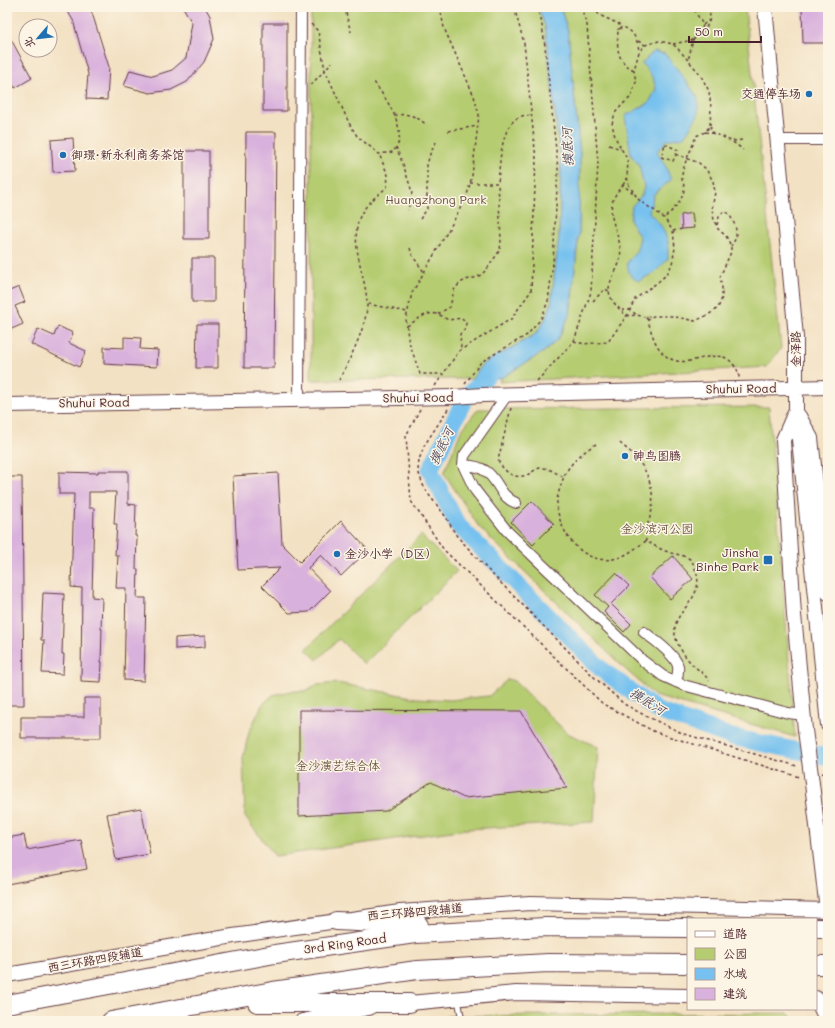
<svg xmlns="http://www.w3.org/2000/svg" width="835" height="1028" font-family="Mali,'LXGW WenKai TC',sans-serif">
<rect width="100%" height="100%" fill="#fcf5e5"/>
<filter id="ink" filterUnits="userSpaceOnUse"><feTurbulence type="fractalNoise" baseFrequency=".025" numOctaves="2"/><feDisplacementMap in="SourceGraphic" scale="8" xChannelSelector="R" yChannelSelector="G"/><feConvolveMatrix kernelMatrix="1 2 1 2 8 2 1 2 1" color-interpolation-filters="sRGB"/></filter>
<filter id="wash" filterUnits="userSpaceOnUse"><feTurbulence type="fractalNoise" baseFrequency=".012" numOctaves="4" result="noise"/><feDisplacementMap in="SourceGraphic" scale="16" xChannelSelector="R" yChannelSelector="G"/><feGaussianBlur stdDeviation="0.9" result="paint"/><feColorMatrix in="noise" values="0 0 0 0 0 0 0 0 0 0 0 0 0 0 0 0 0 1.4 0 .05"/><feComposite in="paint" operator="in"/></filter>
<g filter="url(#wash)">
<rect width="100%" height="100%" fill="#f3e1c3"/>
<path fill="#b5cc71" stroke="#80764e" d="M311,7H538L545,26L561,165L559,235L551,305L546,318L536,334L483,364L472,379L311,380Z
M560,7H745L781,348L767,367L499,382L501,378L545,351L558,339L570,314L579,232L580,154L568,31Z
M769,407L795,737L655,696L625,669L479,527L444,473L461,431L478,409Z
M421,535L457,571L364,664L339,639L317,660L306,649Z
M508,679L514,681L567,733L598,747L594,822L466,829L275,856L245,817L243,758L249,732L262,705L273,695L291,691H307L317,685L337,683L417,698L450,700L489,696Z
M788,1013L796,1021H448L447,1016Z"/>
<path fill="#76c1ef" stroke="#60708d" d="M538,7H560L568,31L580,154L579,232L570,314L558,339L545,351L501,378L472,379L483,364L536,334L546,318L551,305L559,235L561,165L545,26Z
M654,51L665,54L681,74L698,98V115L684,137L667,140L657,152L666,167L671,180L654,194L649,212L662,227L668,241V259L655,272L639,281C629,277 629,273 627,263L636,252L640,238L630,220L632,206L642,195L644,187L639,165L631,155L625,116L649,103L656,89L653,78L642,63Z"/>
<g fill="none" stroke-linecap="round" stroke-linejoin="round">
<path stroke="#76c1ef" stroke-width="17" d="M500,363L465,398L430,470L457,524L601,669L658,711L732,737L828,757"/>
</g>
<g id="blocks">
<path fill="#d9b1dd" d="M65,7H88L92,13L109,67L107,100L86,99L88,74L73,20Z
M183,7H205L210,16L214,39L204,62L187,82L171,90L150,93L124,86L130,70L153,76L172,70L186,58L192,23Z
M802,7H828V43H803Z
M263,23H287V111H263Z
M7,32L32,78L15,88L7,73Z
M246,132H276L274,368H244Z
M73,138L75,171L53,172L51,140Z
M184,151H209V239H184Z
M692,213L694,228L682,229L681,215Z
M192,258H214V302H192Z
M19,287L25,302L15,306L23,324L7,331V292Z
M197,324H218V368H196Z
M58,326L73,333L69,343L86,351L79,367L31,344L38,329L54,336Z
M124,337L141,338L140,349L158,350L157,367L104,364V347L124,348Z
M98,471H128V504L136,505L135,536H137L136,569H138L137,598H146L144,681L124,680L126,588H116L118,555H115L117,524H114L116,492H89V508H94L92,597L102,598L101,629H102L101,662H102L101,682L81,681L82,588L71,587L74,494H59V472L98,473Z
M278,473L282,544L300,562L341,521L368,550L341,576L321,555L308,568L330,591L309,612L289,613L262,586L280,568L238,570L233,476Z
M7,477H22L24,705H7Z
M532,501L554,524L533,545L511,522Z
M673,556L693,579L670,599L650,577Z
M616,573L629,586L611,604L631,624L624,632L604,612L608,607L595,595Z
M43,593L64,594L62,654H64L63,674L42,673L44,640H41Z
M205,636V647L175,649V638Z
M84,698H101V738H21V717H84Z
M299,710L521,711L567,788L464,798L431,782L386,811L299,816Z
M141,808L150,854L116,860L107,814Z
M24,835L27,850L81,840L87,869L7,884V838Z"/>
</g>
</g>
<g filter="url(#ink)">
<use href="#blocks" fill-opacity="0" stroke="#633c42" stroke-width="1"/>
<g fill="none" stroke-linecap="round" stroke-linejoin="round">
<g stroke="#633c42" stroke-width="7">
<path id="lane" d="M458,999L462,1021"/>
</g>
<g stroke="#633c42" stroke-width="12">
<path id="street" d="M778,140H828
M507,395L464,456L463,465L475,490L507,531L643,661L663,676L683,685L788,713L804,715
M299,400L301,7
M463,465C501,466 492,493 516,503
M644,632C654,640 675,654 678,666C679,671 677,677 676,682"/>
</g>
<g stroke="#633c42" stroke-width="16">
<path id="secondary" d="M765,7L796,337V410L828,725
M483,395L828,387
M7,405L453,397
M795,412L783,440L794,615L805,730
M799,416L811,438L828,593
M811,775L827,910
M7,975L233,936L400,912L530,903L828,910
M816,998L827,1021
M399,1004L516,993L688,996
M302,1021L369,1008"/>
</g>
<g stroke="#633c42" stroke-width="20">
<path id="highway" d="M336,921L419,925
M816,928H828
M816,965H828
M257,1003H410
M7,1004L275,954L415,934L545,927L688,928
M111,1021L273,991L417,970L548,963L688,964"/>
</g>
<path stroke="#633c42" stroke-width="1.5" stroke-dasharray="3 3" stroke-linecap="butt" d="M345,7L347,18L351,32
M440,7L444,28L474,96L479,115L472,176L467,195L453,222L412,293L406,319L408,339L420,374H443
M594,7L599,15L619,24L618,30
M682,10L687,9L695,11L703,25L701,33
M311,24L318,31L325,70L349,123L357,136L379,154L393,152C395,149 398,145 399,141C402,120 385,98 374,82
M703,25L709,20
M693,40C704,30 714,24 708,7
M638,41L645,45
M673,44L693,40L688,61
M634,70C616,61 617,48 618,30L622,27C633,29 638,41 639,51
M311,85L332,62
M394,116C409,112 415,116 427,125
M710,126L713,133
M448,131L477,126
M705,132C719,134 732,140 743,150
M733,141L743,140
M665,144L678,150L673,161L661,157Z
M609,145L621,149
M396,147L403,164L412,192L408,210
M676,154L699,163L706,169L713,181L715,192L712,209L714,220L718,229L726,236L731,246V252L720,277L722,287V298L718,308L708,315L695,321L671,316H653L648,320C652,336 658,357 677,361C694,365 720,346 733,364C737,369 739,372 739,378
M470,183H498C500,165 500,122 522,116C525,115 529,116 531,115
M623,185L627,178
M633,193L623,185C596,213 625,232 620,260C618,269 609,281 609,289C609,302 620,308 626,316L637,315L645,317
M420,219L427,209V165L430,154L436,142
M717,225L719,217L723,212L728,213C736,224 740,235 731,246
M673,231L682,229
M410,248L412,255L424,272
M593,301L605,289L609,291
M368,304L407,312
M622,310H630L637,315
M438,314L450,307L454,290L459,284L465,280L474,278L481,275L487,269L500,250L501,240L498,183
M648,320L645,317L652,316
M407,326C424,316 430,307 448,320L462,318L466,323L465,329L460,334L461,349
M574,341L584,344L608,342L628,314L635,299L658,282L667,274L672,264L675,248L673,231L664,218L655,211L644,204L638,199L629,185L627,177L628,161L615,137L612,124L615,113L623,104L631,97L636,82L634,70L639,52L645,45L659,41L673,44L681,52L700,74L709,91L711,107L710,126L705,132L696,136C692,149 684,162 682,175C681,180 684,183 684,187C685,198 672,212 664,218
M339,380C349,361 368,324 367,303C366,276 350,246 359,219C363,206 377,196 387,187L388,175L379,154
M537,381L574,341L591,292L598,163L587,25L581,7
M465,384L481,362L527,335L541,319L548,301L553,263L558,169L545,46L541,19L536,7
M435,386L459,351L511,319L531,291L536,159L524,43L514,7
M511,408L498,460C504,472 515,481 529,474C532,472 536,469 540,468C548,467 556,473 563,477
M420,409L406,436L411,501L444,550L603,704L655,732L799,777
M448,409L424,446L419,460L418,471L423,485L429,495L446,517L456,535L489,571L594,677L624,704L644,715L684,734L797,766
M620,443C625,448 632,452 636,458C649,472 656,495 651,514C648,524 644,531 646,541
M596,444C584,451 568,464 563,479C561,485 558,493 557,500C556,529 581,565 613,559C626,557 635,548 646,541C653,545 660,549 668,552C675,555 684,554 691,560C694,563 695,570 697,574C703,602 671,611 675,635C677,645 685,657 692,664C698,670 705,674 709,681
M822,773L828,775"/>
<use href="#lane" stroke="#fff" stroke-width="5"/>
<use href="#street" stroke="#fff" stroke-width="10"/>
<use href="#secondary" stroke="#fff" stroke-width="14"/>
<use href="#highway" stroke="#fff" stroke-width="18"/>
<g stroke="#633c42" stroke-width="16" stroke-linecap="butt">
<path id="secondary-bridge" d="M453,397L483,395
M805,730L811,775"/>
</g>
<use href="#secondary-bridge" stroke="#fff" stroke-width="14"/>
</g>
</g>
<g fill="#1f6fb2" stroke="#fcf5e5" stroke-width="1.5">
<circle cx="809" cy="94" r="4"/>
<circle cx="63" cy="155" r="4"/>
<circle cx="625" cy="456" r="4"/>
<circle cx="337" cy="554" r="4"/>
<rect x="763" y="555" width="10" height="10" rx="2"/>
</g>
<g text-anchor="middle" stroke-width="3" stroke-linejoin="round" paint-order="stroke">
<g font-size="12" fill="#4a1f2b" stroke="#fcf5e5" text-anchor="start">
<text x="801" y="98" text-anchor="end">交通停车场</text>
<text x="71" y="159">御璟·新永利商务茶馆</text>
<text x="633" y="460">神鸟图腾</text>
<text x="759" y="557" text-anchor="end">Jinsha<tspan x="759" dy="14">Binhe Park</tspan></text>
<text x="345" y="558">金沙小学（D区）</text>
</g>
<g font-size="12" fill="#6a5340" stroke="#fcf5e5">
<text x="436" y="204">Huangzhong Park</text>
<text x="657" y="533">金沙滨河公园</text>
<text x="338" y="770">金沙演艺综合体</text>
</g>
<g font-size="12" fill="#4a1f2b" stroke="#fcf5e5">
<text transform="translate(796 349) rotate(-91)" y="4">金泽路</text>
<text transform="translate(741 389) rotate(-1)" y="4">Shuhui Road</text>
<text transform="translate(418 398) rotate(-1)" y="4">Shuhui Road</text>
<text transform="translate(94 403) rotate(-1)" y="4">Shuhui Road</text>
<text transform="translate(415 912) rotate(-5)" y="4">西三环路四段辅道</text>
<text transform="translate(345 944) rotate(-8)" y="4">3rd Ring Road</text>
<text transform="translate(95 960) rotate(-10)" y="4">西三环路四段辅道</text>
</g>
<g font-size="13" font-style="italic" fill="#575066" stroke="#fcf5e5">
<text transform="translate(567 147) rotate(-93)" y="5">摸底河</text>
<text transform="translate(441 446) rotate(-64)" y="5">摸底河</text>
<text transform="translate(648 701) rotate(32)" y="5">摸底河</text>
</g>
</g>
<rect width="835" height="1028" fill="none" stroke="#fcf5e5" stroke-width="24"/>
<rect x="687" y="918" width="130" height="92" fill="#fcf5e5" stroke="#b59f9b"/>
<rect x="695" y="931" width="20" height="6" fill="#ffffff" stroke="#b59f9b"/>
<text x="723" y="938" font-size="12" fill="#4a1f2b">道路</text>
<rect x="695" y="948" width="20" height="12" fill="#b5cc71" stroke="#b59f9b"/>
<text x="723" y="958" font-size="12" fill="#4a1f2b">公园</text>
<rect x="695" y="968" width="20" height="12" fill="#76c1ef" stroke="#b59f9b"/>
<text x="723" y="978" font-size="12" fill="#4a1f2b">水域</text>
<rect x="695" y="988" width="20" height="12" fill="#d9b1dd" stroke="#b59f9b"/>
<text x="723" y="998" font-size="12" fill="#4a1f2b">建筑</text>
<g transform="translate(38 38) rotate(242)"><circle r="19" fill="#fcf5e5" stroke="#b59f9b"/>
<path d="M0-3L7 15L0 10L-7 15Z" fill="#1f6fb2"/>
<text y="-6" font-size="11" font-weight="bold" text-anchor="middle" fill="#4a1f2b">北</text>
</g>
<path d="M689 36v6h72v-6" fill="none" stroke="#4a1f2b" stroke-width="2"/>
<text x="695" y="36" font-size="12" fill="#4a1f2b" stroke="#fcf5e5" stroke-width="3" paint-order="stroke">50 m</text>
</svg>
